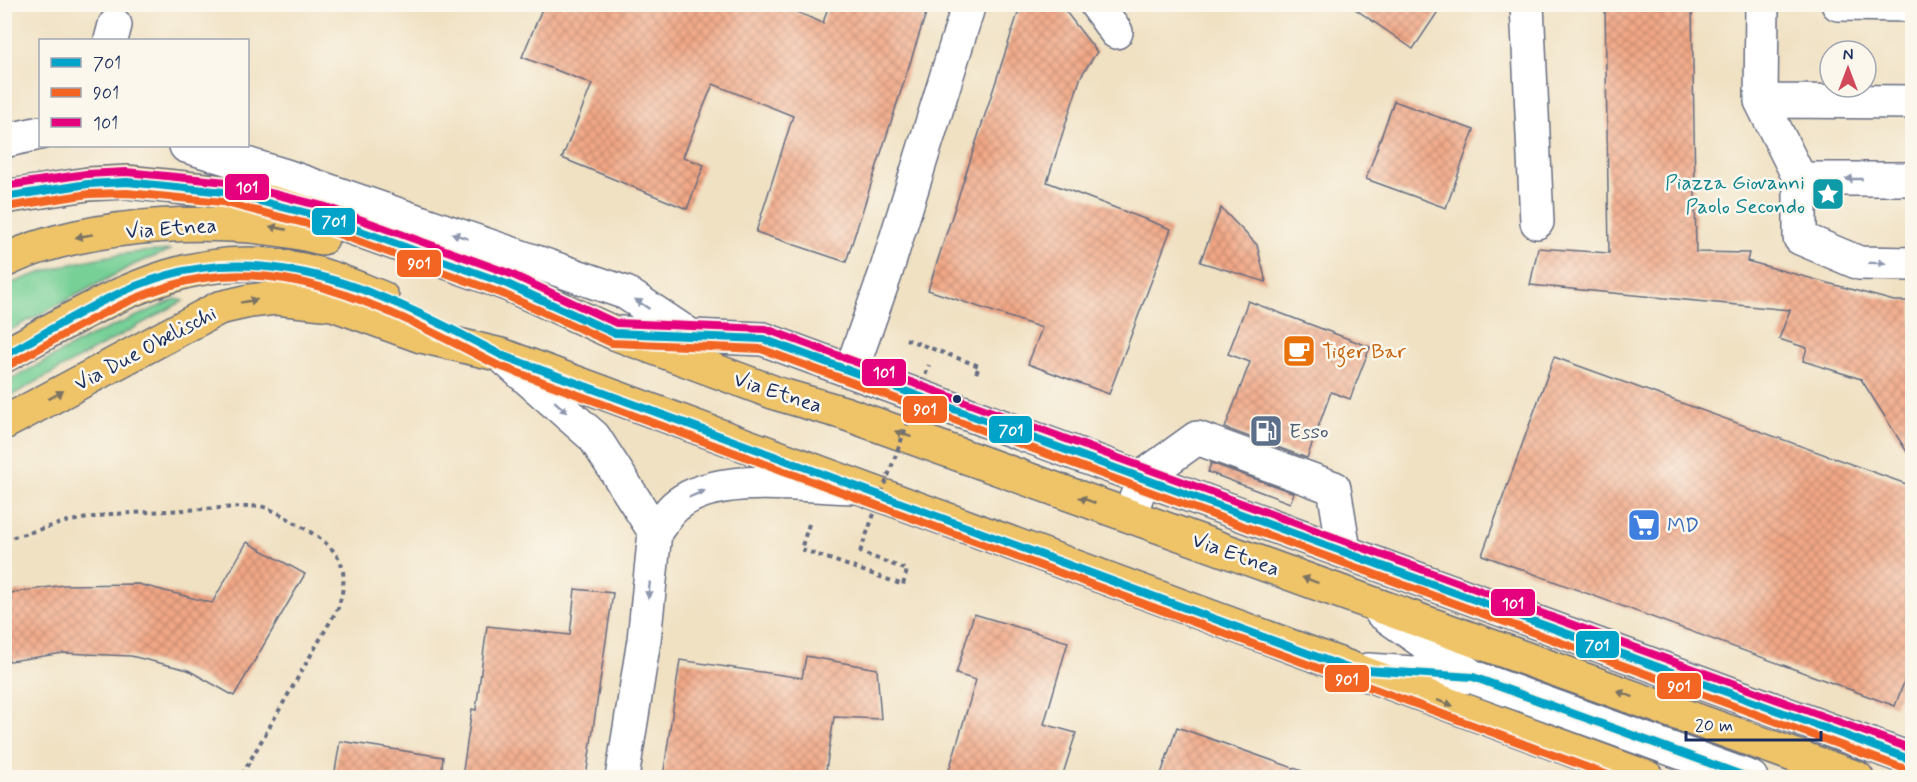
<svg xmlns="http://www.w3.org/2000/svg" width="1917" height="782" font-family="Mynerve,sans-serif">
<defs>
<pattern id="building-cross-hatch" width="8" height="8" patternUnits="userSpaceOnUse" patternTransform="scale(1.5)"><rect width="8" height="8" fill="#f2a785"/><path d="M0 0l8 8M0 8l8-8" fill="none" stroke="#c38870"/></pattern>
</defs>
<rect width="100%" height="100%" fill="#fbf7ec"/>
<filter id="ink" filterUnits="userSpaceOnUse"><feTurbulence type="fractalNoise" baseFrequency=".0167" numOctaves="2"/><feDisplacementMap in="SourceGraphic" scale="12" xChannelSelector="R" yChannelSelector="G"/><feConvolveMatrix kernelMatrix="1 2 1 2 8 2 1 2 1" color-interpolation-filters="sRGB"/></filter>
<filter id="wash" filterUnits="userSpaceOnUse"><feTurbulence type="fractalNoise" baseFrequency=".008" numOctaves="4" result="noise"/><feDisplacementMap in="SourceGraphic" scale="24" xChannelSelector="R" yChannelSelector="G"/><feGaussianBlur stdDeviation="1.35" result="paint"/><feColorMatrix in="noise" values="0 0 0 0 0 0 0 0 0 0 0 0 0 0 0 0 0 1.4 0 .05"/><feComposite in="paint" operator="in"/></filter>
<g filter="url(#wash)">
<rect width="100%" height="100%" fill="#f0e1c3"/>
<path fill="#77d096" stroke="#49807a" stroke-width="1.5" d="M171,250L135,264L5,333V286C58,264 113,252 171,250Z
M176,299L183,301L5,399V383L89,337Z"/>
<g id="blocks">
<path fill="url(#building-cross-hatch)" d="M544,4H778L823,23L829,4H929L846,262L756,232L793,116L713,84L683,157L704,165L687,209L562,158L592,84L522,57Z
M1021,4H1060L1097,52L1081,76L1047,182L1171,229L1109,394L1028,364L1042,328L928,290Z
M1348,4H1443L1413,49Z
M1605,4H1692L1696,252L1749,253L1747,261L1894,301H1912V460L1861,379L1803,361L1807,348L1779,339L1790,310L1530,285L1538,248L1609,253Z
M1394,101L1474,130L1446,208L1366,179Z
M1221,208L1257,245L1266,282L1200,262Z
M1248,301L1370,347L1350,399L1331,392L1307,458L1225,428L1250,362L1228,354Z
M1554,357L1912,486V661L1895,706L1482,555Z
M1211,463L1294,493L1290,503L1208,472Z
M247,542L305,574L234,696L188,670L131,656L64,653L4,662V594L64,585L138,584L212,603Z
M575,589L613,593L586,777H462L472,709L476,710L487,626L570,635Z
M974,614L1068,642L1044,724L1076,733L1062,777H947L976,680L956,674Z
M806,656L877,669L881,719L834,717L825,777H663L680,660L802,678Z
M1177,727L1305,772L1304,777H1160Z
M340,741L443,757L441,777H334Z"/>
</g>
</g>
<g filter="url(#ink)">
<use href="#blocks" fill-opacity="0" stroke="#666d81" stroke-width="1.5"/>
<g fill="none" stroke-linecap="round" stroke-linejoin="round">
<g stroke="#666d81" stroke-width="36">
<path id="minor" d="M1096,4L1116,32
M1527,4L1537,222
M1762,4L1761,101L1912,102
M1838,4L1912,5
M111,40L115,25
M1761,101L1800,179
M4,141L40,133
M186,146L286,176L626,293L689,335
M1912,179H1800V238L1859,263L1912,264
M621,333L763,339L1912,760
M502,356L594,437L655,532
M851,371L885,275L969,4
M1130,515L1144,476L1197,438L1334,488L1344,550
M655,532C662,523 669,510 678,504C719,472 803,486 854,487
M1381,612L1473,677L1751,778
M1368,670L1473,677
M622,778L644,640L655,532"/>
</g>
<g stroke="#666d81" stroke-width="36">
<path id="major" d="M4,197L88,184L127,182L224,192L269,202L322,217L507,284L614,333L778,394L844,413L1857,778
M4,261C86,221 235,214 322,238
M4,356C105,301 198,239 318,274C340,280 361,290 382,298
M4,423L219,308L250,301L276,298L333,304L421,336L501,355L1648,778"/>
</g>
<path stroke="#666d81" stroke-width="4" stroke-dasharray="4.5 4.5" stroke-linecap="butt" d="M906,339L979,366L975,376
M809,524L801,549L903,585L907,570L860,552
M4,540L65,522L111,514L260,506C276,510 288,519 302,527C339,549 352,564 338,608L240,778"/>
<use href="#minor" stroke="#fff" stroke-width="33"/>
<use href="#major" stroke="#efc469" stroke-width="33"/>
<path stroke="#666d81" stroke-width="4" stroke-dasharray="4.5 4.5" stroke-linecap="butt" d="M860,552L929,365"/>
<g stroke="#fbf7ec" stroke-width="12">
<path id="bus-1" d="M4,197L88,184L127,182L224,192L322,217L507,284L614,333L763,339L1912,760
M4,356C57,327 110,291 168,275C287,242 399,301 501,355L1350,669L1473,677L1750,778"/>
</g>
<g stroke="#fbf7ec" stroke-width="12">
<path id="bus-2" d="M6,207L89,194L127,193L222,202L319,227L503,294L612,343L761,349L1908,770
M9,365C61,337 112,304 169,286C285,249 396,314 497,365L1616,778"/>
</g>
<g stroke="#fbf7ec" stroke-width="12">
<path id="bus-3" d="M4,186L86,174L126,172L227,182L326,207L511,274L616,323L766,329L1912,749"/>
</g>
<use href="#bus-1" stroke="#01a3c8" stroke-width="8"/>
<use href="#bus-2" stroke="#f26522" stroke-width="8"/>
<use href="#bus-3" stroke="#e5007d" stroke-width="8"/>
</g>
<defs><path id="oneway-solid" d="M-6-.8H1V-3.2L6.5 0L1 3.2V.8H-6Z" transform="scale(1.5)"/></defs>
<g fill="#8d97ae">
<use href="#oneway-solid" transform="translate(1854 179) rotate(-180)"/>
<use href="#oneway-solid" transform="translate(460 236) rotate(-161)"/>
<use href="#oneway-solid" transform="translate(1877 263) rotate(1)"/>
<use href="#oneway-solid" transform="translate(642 304) rotate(-146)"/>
<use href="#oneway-solid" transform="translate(561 407) rotate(41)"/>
<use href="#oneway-solid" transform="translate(697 494) rotate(-23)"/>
<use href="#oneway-solid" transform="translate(649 590) rotate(96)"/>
</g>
<g fill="#7a7263">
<use href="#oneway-solid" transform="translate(278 228) rotate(-169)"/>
<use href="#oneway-solid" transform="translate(84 236) rotate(170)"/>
<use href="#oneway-solid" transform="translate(249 301) rotate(-10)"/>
<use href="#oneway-solid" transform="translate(56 395) rotate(-29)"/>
<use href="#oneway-solid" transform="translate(903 434) rotate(-160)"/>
<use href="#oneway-solid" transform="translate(1087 500) rotate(-160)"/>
<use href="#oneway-solid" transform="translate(1310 580) rotate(-160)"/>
<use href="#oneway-solid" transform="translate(1625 694) rotate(-160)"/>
<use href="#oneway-solid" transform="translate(1445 703) rotate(20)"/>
</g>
</g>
<defs>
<g id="sight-square" transform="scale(1.725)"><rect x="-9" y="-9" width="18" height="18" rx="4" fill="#0f9aa8" stroke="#fbf7ec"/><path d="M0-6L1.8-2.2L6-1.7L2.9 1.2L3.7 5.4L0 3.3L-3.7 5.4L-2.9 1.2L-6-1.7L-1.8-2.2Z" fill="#fff"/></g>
<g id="cafe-square" transform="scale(1.725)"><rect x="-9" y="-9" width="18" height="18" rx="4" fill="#e8710a" stroke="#fbf7ec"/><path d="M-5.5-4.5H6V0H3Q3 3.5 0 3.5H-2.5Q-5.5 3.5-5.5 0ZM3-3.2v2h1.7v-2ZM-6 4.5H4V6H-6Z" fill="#fff"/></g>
<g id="fuel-square" transform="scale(1.725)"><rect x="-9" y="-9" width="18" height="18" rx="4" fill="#5c6f8a" stroke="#fbf7ec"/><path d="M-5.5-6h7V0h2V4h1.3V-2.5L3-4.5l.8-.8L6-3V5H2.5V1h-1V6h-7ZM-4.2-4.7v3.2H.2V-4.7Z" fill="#fff"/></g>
<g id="supermarket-square" transform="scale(1.725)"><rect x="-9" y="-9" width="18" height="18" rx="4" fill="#3f7fe0" stroke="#fbf7ec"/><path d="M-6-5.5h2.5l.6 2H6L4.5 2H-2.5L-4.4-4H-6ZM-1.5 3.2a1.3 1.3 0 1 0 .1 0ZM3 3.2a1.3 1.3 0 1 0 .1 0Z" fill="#fff"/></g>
</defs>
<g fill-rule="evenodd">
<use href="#sight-square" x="1828" y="194"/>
<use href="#cafe-square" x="1299" y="351"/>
<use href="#fuel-square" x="1266" y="431"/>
<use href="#supermarket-square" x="1644" y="525"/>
</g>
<circle fill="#1b2f5e" stroke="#fbf7ec" stroke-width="2" cx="957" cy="399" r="5"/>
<g text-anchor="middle" stroke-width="5" stroke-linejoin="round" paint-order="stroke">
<g font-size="21" fill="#0d838f" stroke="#fbf7ec" text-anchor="end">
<text x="1805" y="189">Piazza Giovanni<tspan x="1805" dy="24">Paolo Secondo</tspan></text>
</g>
<g font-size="21" fill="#1b2f5e" stroke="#fbf7ec">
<text transform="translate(171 228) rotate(-4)" y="7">Via Etnea</text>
<text transform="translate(145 348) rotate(-28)" y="7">Via Due Obelischi</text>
<text transform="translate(778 392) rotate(18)" y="7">Via Etnea</text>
<text transform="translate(1236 554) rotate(20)" y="7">Via Etnea</text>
</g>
<g font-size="21" fill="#c56008" stroke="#fbf7ec" text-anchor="start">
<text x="1322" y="358">Tiger Bar</text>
</g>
<g font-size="21" fill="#4e5e75" stroke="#fbf7ec" text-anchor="start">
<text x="1289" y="438">Esso</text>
</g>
<g font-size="21" fill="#366cbe" stroke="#fbf7ec" text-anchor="start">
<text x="1667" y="532">MD</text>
</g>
</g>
<g stroke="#fbf7ec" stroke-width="2">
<rect x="224" y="173" width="46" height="28" rx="6" fill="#e5007d"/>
<rect x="311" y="207" width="45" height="29" rx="6" fill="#01a3c8"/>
<rect x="396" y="249" width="46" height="29" rx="6" fill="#f26522"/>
<rect x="861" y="358" width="46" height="29" rx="6" fill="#e5007d"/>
<rect x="902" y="395" width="46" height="29" rx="6" fill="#f26522"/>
<rect x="988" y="415" width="45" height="29" rx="6" fill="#01a3c8"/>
<rect x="1490" y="588" width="46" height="29" rx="6" fill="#e5007d"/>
<rect x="1575" y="630" width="45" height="29" rx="6" fill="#01a3c8"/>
<rect x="1324" y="664" width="46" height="29" rx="6" fill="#f26522"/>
<rect x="1656" y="672" width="46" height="28" rx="6" fill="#f26522"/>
</g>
<g font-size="16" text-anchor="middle" font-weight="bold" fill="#fff">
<text x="247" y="193">101</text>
<text x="334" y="227">701</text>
<text x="419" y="269">901</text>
<text x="884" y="378">101</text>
<text x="925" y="415">901</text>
<text x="1011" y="436">701</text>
<text x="1513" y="609">101</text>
<text x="1597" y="651">701</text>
<text x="1347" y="685">901</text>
<text x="1679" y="692">901</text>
</g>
<rect width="1917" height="782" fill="none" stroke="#fbf7ec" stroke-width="24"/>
<rect x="39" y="39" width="210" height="108" fill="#fbf7ec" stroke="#a1a7b3" stroke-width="1.5"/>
<rect x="51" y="58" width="30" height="9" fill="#01a3c8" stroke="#a1a7b3" stroke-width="1.5"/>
<text x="93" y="69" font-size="18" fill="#1b2f5e">701</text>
<rect x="51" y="88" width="30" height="9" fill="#f26522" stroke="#a1a7b3" stroke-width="1.5"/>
<text x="93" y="99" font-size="18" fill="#1b2f5e">901</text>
<rect x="51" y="118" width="30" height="9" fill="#e5007d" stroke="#a1a7b3" stroke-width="1.5"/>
<text x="93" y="129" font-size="18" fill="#1b2f5e">101</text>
<g transform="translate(1848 69)"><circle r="28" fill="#fbf7ec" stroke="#a1a7b3" stroke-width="1.5"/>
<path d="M0-4.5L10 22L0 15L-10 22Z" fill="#d1495b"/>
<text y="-9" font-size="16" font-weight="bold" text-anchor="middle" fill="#1b2f5e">N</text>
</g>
<path d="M1686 731v9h135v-9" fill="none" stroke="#1b2f5e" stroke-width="3"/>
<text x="1695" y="731" font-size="18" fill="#1b2f5e" stroke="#fbf7ec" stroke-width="4.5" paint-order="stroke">20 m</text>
</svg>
